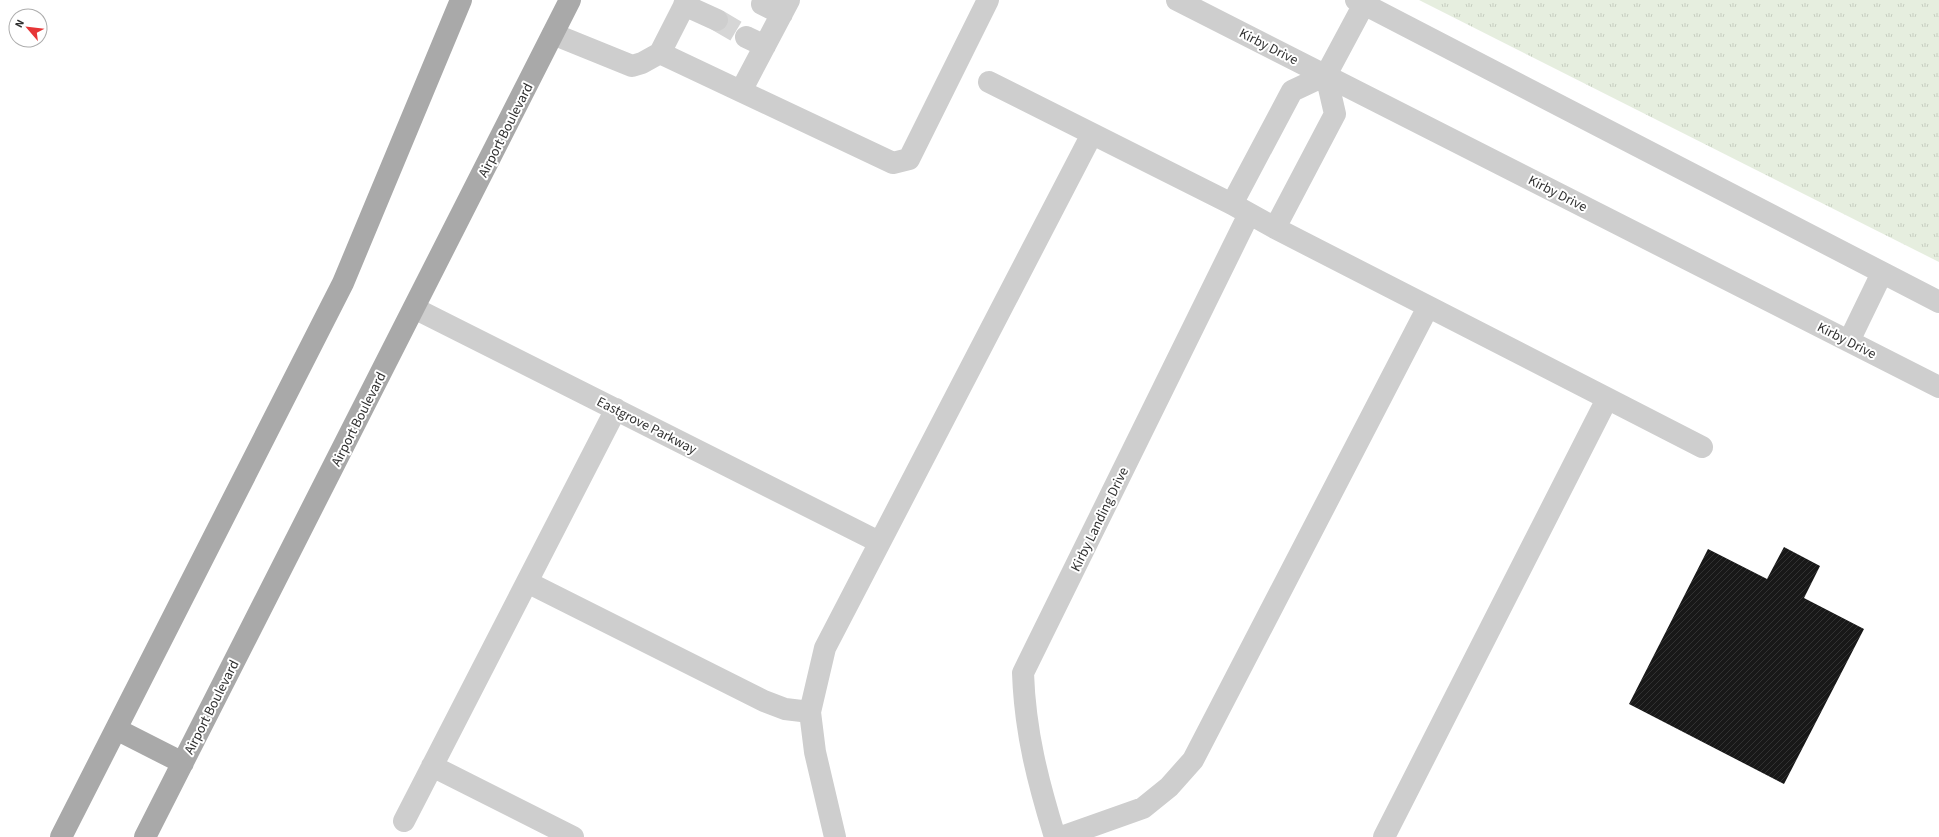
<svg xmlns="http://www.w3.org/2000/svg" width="1939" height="837" font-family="'Source Sans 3',sans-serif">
<defs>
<pattern id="grass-tufts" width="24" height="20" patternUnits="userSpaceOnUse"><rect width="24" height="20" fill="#e6eedf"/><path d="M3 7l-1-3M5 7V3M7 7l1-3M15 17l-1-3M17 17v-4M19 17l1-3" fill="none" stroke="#c6cdc0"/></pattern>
<pattern id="building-hatch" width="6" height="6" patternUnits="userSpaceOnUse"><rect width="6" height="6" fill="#181818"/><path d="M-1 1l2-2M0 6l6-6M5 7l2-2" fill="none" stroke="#313131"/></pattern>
</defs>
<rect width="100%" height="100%" fill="#fff"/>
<path fill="url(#grass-tufts)" d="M1419,0H1939V262Z"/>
<path fill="url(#building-hatch)" d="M1784,547L1820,566L1804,598L1864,629L1784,784L1629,704L1708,549L1767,579Z"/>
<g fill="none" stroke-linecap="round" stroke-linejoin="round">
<path stroke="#d6d6d6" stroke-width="22" stroke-dasharray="22 11" stroke-linecap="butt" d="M717,20L746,37"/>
<path stroke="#cecece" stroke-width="22" d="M1177,0L1939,387
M1356,0L1939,302
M762,4L782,14
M684,5L717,20
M553,34L632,66L642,63L660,53L893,163L909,159L988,0
M746,37L765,46
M660,53L687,0
M1326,75L1364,4
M989,82L1232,204L1275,228L1702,447
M741,91L789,0
M1232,204L1292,91L1326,75L1335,114L1275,228
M414,308L879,542
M1849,341L1882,273
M527,582L764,701L785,709L810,712
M432,766L573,837
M404,821L616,409
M835,837L815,752L810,712L825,648L1092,134
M1055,837C1038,782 1025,732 1023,673L1249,214
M1061,837L1143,808L1169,787L1193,760L1428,307
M1384,837L1607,399"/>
<path stroke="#a9a9a9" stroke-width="22" d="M116,729L183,763
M61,837L343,283L461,0
M145,837L570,0"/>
</g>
<g text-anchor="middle" stroke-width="4" stroke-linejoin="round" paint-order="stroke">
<g font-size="14" fill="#313131" stroke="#fff">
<text transform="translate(1269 46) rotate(27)" y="5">Kirby Drive</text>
<text transform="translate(505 130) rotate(-63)" y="5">Airport Boulevard</text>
<text transform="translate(1558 193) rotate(27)" y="5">Kirby Drive</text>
<text transform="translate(1847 340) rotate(27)" y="5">Kirby Drive</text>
<text transform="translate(358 419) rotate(-63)" y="5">Airport Boulevard</text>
<text transform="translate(647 425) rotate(27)" y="5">Eastgrove Parkway</text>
<text transform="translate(1099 519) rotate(-64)" y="5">Kirby Landing Drive</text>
<text transform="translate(211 707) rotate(-63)" y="5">Airport Boulevard</text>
</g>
</g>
<g transform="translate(28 28) rotate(298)"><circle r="19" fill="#ffffff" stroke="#adadad"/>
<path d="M0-3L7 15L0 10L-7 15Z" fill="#e63536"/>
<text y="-6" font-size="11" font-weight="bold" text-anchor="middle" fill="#313131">N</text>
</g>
</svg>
